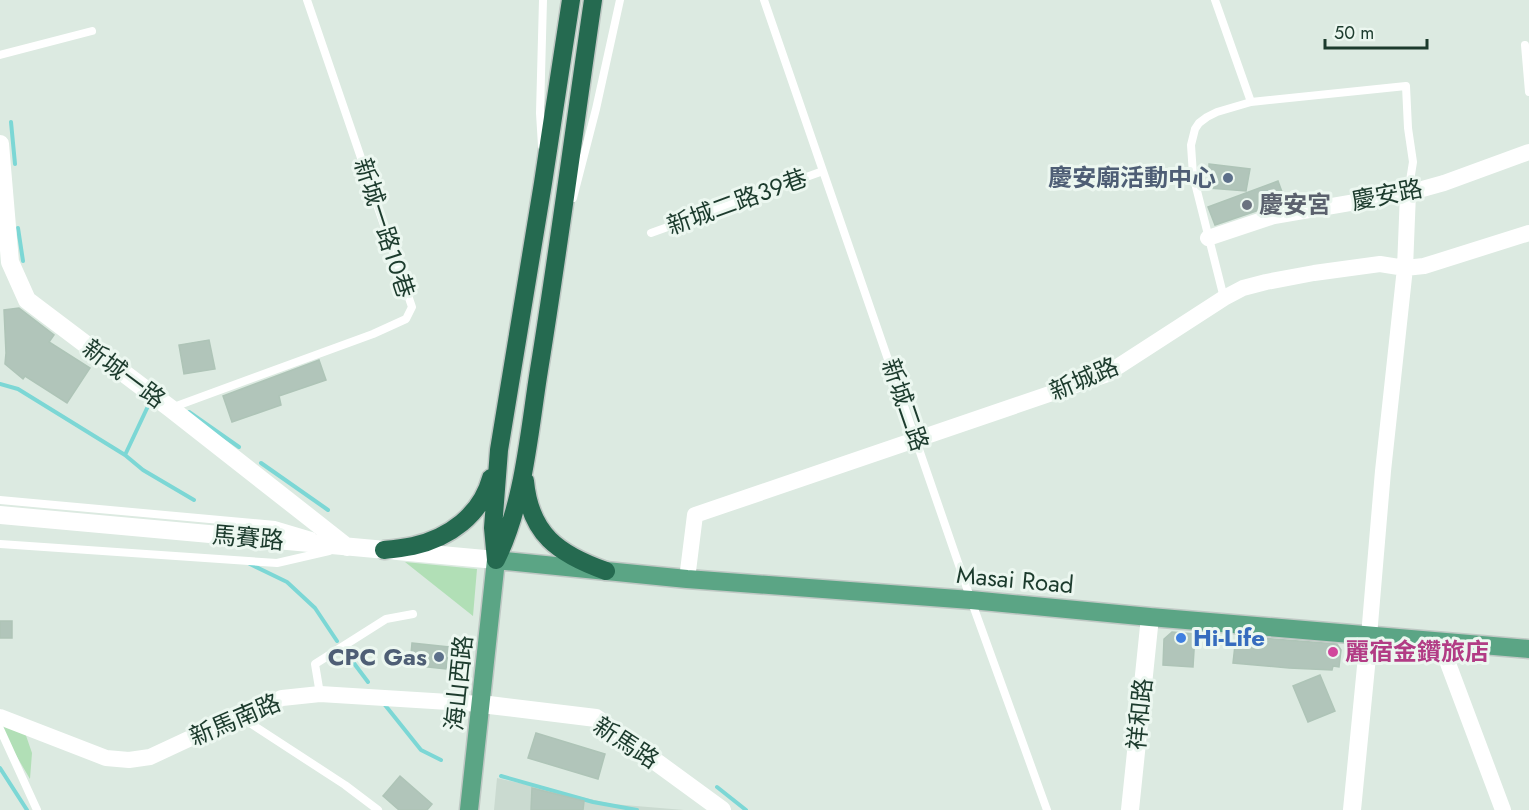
<svg xmlns="http://www.w3.org/2000/svg" width="1529" height="810" font-family="Jost,'Noto Sans TC',sans-serif">
<rect width="100%" height="100%" fill="#dceae1"/>
<path fill="#cadad0" d="M497,778L612,804L684,810H494Z"/>
<path fill="#b1dfb6" d="M405,562L477,569L473,616Z
M0,709L20,718L32,753L30,779L0,728Z"/>
<g fill="none" stroke-linecap="round" stroke-linejoin="round">
<path stroke="#7cd7d5" stroke-width="4" d="M11,122L15,164
M18,228L23,261
M0,384L18,389L125,455L143,470L194,500
M189,412L239,447
M125,455L149,404
M261,463L328,510
M250,564L287,582L315,608L337,641
M344,650L368,682
M385,705L421,750L441,760
M0,768L27,810
M501,776L593,802L637,810
M717,787L746,810"/>
</g>
<path fill="#b1c5ba" stroke="#aec4b7" stroke-width="1.5" d="M1209,164L1250,169L1246,191L1209,188Z
M1278,181L1286,203L1271,206L1215,225L1208,207Z
M19,308L54,335L49,342L90,368L67,403L25,376L23,379L5,364L6,353L4,310Z
M209,340L215,369L184,374L179,345Z
M319,360L326,380L279,396L281,405L232,422L223,396Z
M0,621H12V638H0Z
M1172,632L1195,634L1193,667L1163,665L1164,639Z
M1236,636L1337,644L1341,650L1339,667L1333,666L1332,670L1289,668L1233,663Z
M412,643L449,647L446,669L410,665Z
M1320,675L1335,711L1308,722L1293,686Z
M536,733L605,754L598,779L528,758Z
M400,776L432,804L427,810H399L383,796Z
M532,788L584,801L583,810H531Z"/>
<g fill="none" stroke-linecap="round" stroke-linejoin="round">
<g stroke="#bfc8c4" stroke-width="21">
<path id="primary" d="M469,810L496,560L687,579L971,600L1150,617L1529,649"/>
</g>
<g stroke="#bfc8c4" stroke-width="21">
<path id="motorway" d="M525,481C530,534 558,554 606,571
M384,550C394,549 403,548 413,546C449,538 481,515 491,478
M496,560C524,504 529,432 539,370C559,247 575,123 593,0
M496,560L493,528L499,450L543,183L571,0"/>
</g>
<path stroke="#fff" stroke-width="8" d="M764,0L971,600L1047,810
M1215,0L1251,102
M1525,45L1529,92
M0,55L92,31
M542,146L540,113L543,0
M573,198L596,109L620,0
M651,233L823,171
M1224,298L1193,175L1191,145L1195,129L1199,123L1207,117L1217,112L1251,102L1406,86L1408,128L1413,162L1408,193
M171,408L373,334L406,319L412,307L307,0
M0,500L275,525L312,536
M0,544L277,563L329,551
M320,694L315,664L386,619L413,614
M239,716L345,785L378,810
M0,729L37,810"/>
<path stroke="#fff" stroke-width="16" d="M1208,238L1274,216L1408,193L1444,183L1529,152
M687,579L695,515L1105,375L1224,298L1243,288L1266,282L1314,273L1380,264L1405,268L1424,266L1529,233
M1369,636L1383,471L1405,268L1408,193
M1440,642L1503,810
M0,717L106,758L129,760L150,757L238,716L282,698L320,694L481,704"/>
<path stroke="#fff" stroke-width="18" d="M0,144L10,262L27,300L170,408L347,547
M0,515L496,560
M481,704L596,718L722,810
M1130,810L1150,617
M1352,810L1369,636"/>
<use href="#primary" stroke="#5ba585" stroke-width="18"/>
<use href="#motorway" stroke="#256a50" stroke-width="18"/>
</g>
<g fill="#5c6f8a" stroke="#ecf7f0" stroke-width="2">
<circle cx="1228" cy="178" r="6"/>
<circle cx="439" cy="657" r="6"/>
</g>
<circle fill="#6b7280" stroke="#ecf7f0" stroke-width="2" cx="1247" cy="205" r="6"/>
<circle fill="#3f7fe0" stroke="#ecf7f0" stroke-width="2" cx="1181" cy="638" r="6"/>
<circle fill="#d1479c" stroke="#ecf7f0" stroke-width="2" cx="1333" cy="652" r="6"/>
<g text-anchor="middle" stroke-width="6" stroke-linejoin="round" paint-order="stroke">
<g font-size="24" font-weight="bold" fill="#4e5e75" stroke="#ecf7f0" text-anchor="end">
<text x="1216" y="186">慶安廟活動中心</text>
<text x="427" y="665">CPC Gas</text>
</g>
<g font-size="24" fill="#1c3b2d" stroke="#ecf7f0">
<text transform="translate(1387 195) rotate(-11)" y="8">慶安路</text>
<text transform="translate(737 202) rotate(-20)" y="8">新城二路39巷</text>
<text transform="translate(384 228) rotate(72)" y="8">新城一路10巷</text>
<text transform="translate(124 374) rotate(37)" y="8">新城一路</text>
<text transform="translate(1084 379) rotate(-23)" y="8">新城路</text>
<text transform="translate(905 405) rotate(71)" y="8">新城二路</text>
<text transform="translate(248 538) rotate(5)" y="8">馬賽路</text>
<text transform="translate(1015 580) rotate(5)" y="8">Masai Road</text>
<text transform="translate(459 683) rotate(-84)" y="8">海山西路</text>
<text transform="translate(1140 714) rotate(-84)" y="8">祥和路</text>
<text transform="translate(235 720) rotate(-23)" y="8">新馬南路</text>
<text transform="translate(626 743) rotate(33)" y="8">新馬路</text>
</g>
<g font-size="24" font-weight="bold" fill="#5b616d" stroke="#ecf7f0" text-anchor="start">
<text x="1259" y="213">慶安宮</text>
</g>
<g font-size="24" font-weight="bold" fill="#366cbe" stroke="#ecf7f0" text-anchor="start">
<text x="1193" y="646">Hi-Life</text>
</g>
<g font-size="24" font-weight="bold" fill="#b23c85" stroke="#ecf7f0" text-anchor="start">
<text x="1345" y="660">麗宿金鑽旅店</text>
</g>
</g>
<path d="M1325 39v9h102v-9" fill="none" stroke="#1c3b2d" stroke-width="3"/>
<text x="1334" y="39" font-size="18" fill="#1c3b2d" stroke="#ecf7f0" stroke-width="4.5" paint-order="stroke">50 m</text>
</svg>
